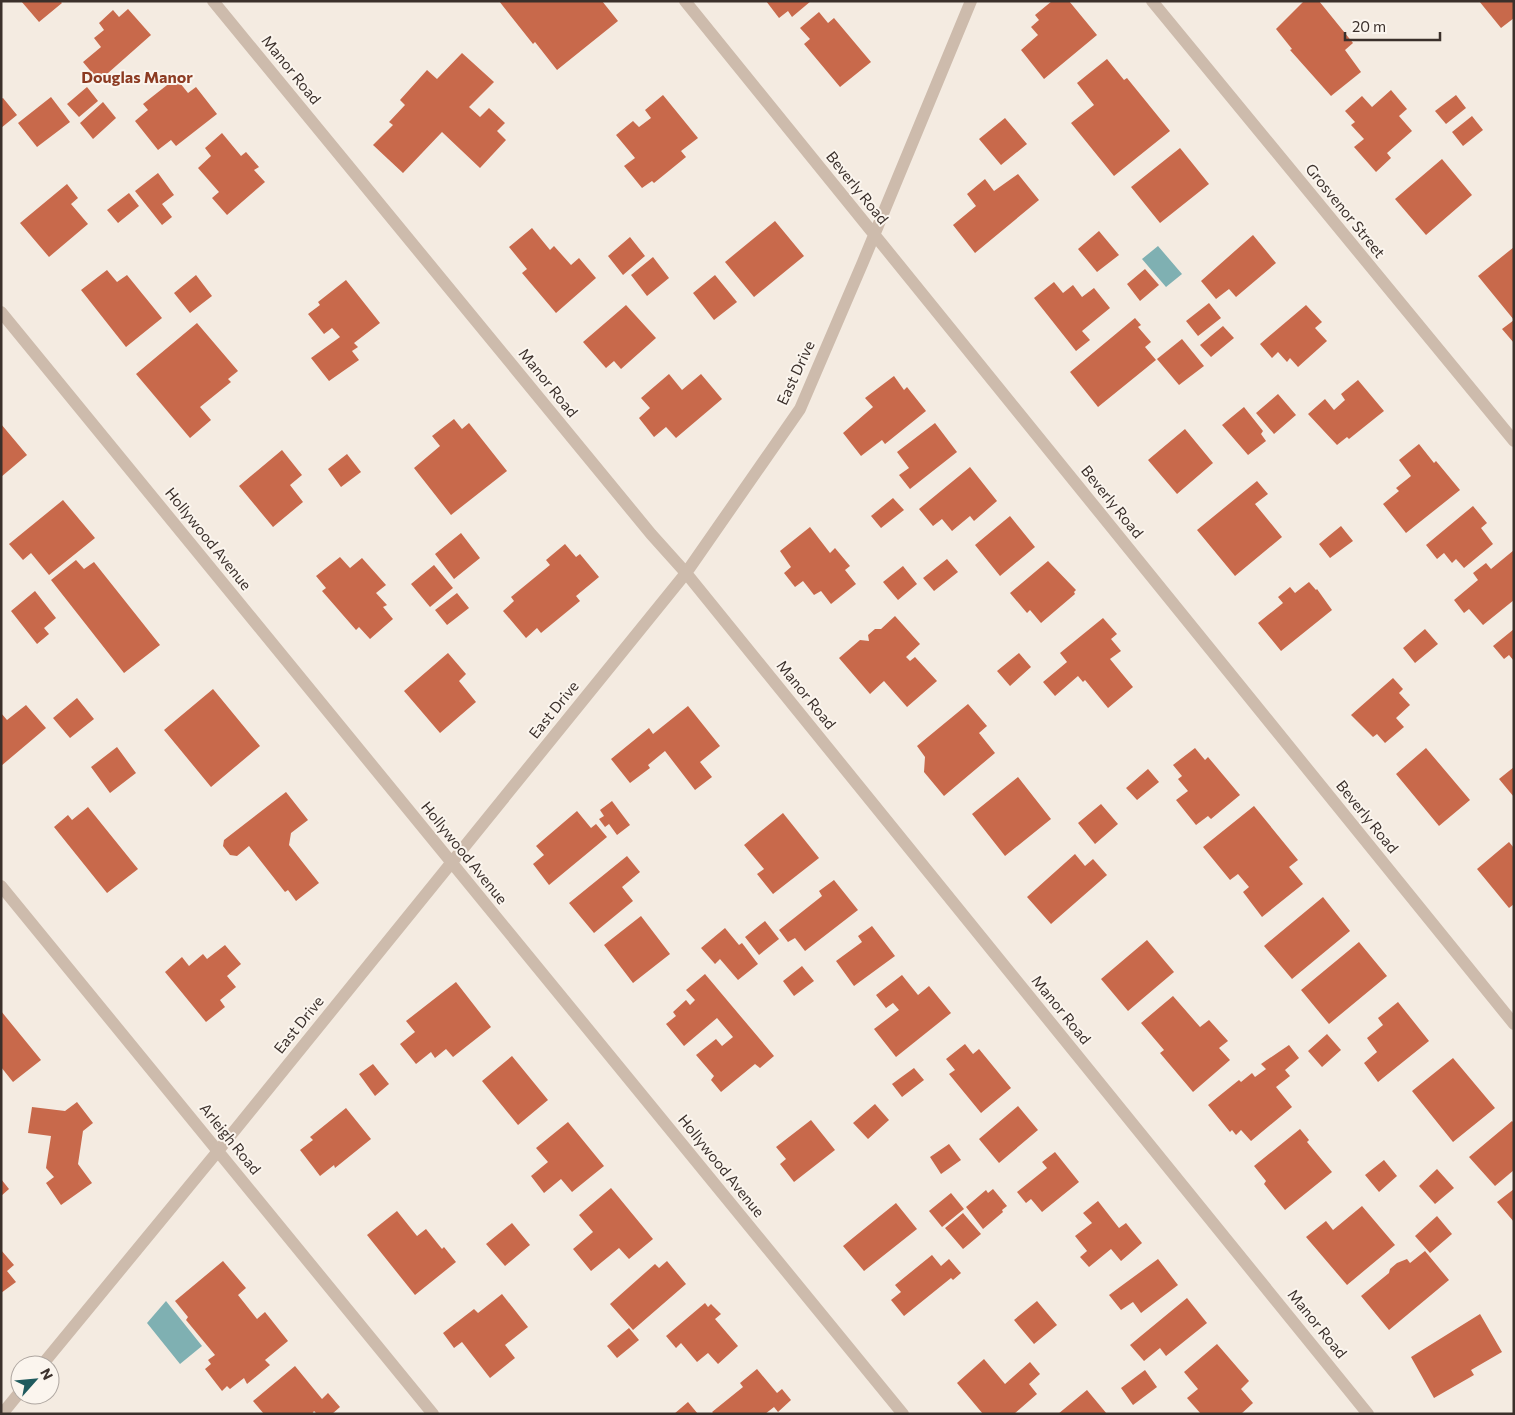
<svg xmlns="http://www.w3.org/2000/svg" width="1515" height="1415" font-family="Commissioner,sans-serif">
<rect width="100%" height="100%" fill="#f4ebe1"/>
<path fill="#7fb0b2" d="M1158,246L1182,274L1166,287L1142,259Z
M166,1301L202,1346L180,1364L147,1323Z"/>
<path fill="#c8694b" d="M21,1H60L62,3L39,22Z
M499,1H602L618,21L557,70L535,42L533,44Z
M766,1H811L792,17L788,11L779,18Z
M1052,1H1069L1097,35L1044,79L1021,50L1038,35L1031,27L1039,20L1035,15Z
M1304,1H1319L1353,43L1345,50L1361,72L1331,96L1290,50L1292,49L1276,29Z
M1479,1H1514V18L1501,28Z
M128,9L151,35L99,81L83,62L101,47L94,38L104,30L99,23L113,10L119,17Z
M819,12L828,23L834,18L871,62L840,87L804,44L810,39L800,28Z
M462,53L494,82L469,107L480,117L489,108L505,123L497,131L506,140L480,168L442,132L403,173L373,145L393,125L389,122L405,105L400,100L427,70L437,79Z
M1107,59L1124,80L1127,78L1170,131L1114,176L1071,123L1094,105L1077,83Z
M176,78L188,93L196,87L217,114L176,146L171,140L158,150L135,121L148,110L143,104Z
M87,87L98,101L79,117L67,104Z
M1391,90L1407,109L1399,116L1412,131L1387,153L1391,158L1376,172L1354,147L1364,139L1351,125L1355,122L1345,111L1362,96L1372,107Z
M663,95L698,138L681,151L686,157L654,183L652,181L642,188L624,166L635,158L616,135L633,121L639,127L651,118L645,110Z
M1456,95L1466,108L1446,124L1435,111Z
M51,97L70,122L37,147L18,123Z
M3,98L17,115L1,128V99Z
M103,102L116,118L93,139L80,123Z
M1472,116L1483,130L1463,146L1452,132Z
M1005,118L1027,144L1001,165L979,139Z
M222,133L241,156L246,152L259,167L254,170L265,182L227,215L212,198L219,192L198,168L211,156L205,148Z
M1180,148L1209,184L1160,223L1131,187Z
M1442,159L1472,195L1426,235L1395,199Z
M158,173L174,195L162,204L172,217L162,225L135,191Z
M1018,174L1039,200L975,253L953,225L976,206L967,194L985,179L994,191Z
M67,184L78,198L71,204L88,224L49,257L20,223Z
M129,193L139,206L118,223L107,210Z
M775,221L804,256L754,297L725,262Z
M532,228L550,250L554,246L571,265L579,258L596,278L556,313L522,273L527,269L509,247Z
M1099,231L1119,255L1097,272L1078,249Z
M1253,235L1276,263L1236,297L1229,289L1216,299L1201,281Z
M630,237L645,256L623,275L608,256Z
M1514,247V320L1478,276Z
M653,257L669,278L647,296L631,275Z
M1145,269L1159,285L1140,301L1127,284Z
M107,270L117,282L127,275L162,318L126,347L81,290Z
M196,275L212,296L190,313L174,293Z
M715,275L737,302L714,320L693,293Z
M346,280L380,323L354,343L358,347L352,351L359,360L329,381L311,358L340,337L332,328L324,334L308,314L320,305L318,302Z
M1054,282L1063,293L1073,285L1082,297L1094,288L1110,308L1082,331L1090,340L1076,351L1034,298Z
M1209,303L1221,318L1198,336L1186,321Z
M626,305L656,338L621,369L614,361L606,368L583,342Z
M1306,305L1322,322L1315,328L1327,341L1298,367L1290,358L1287,362L1278,352L1272,358L1260,344Z
M1135,318L1141,325L1138,327L1151,342L1145,347L1156,360L1098,407L1070,372Z
M1514,320V343L1502,329Z
M197,323L238,371L228,379L231,382L200,407L211,420L190,438L136,374Z
M1223,326L1234,338L1211,357L1200,345Z
M1182,339L1204,366L1179,385L1157,359Z
M669,374L682,390L701,374L722,399L676,438L666,427L654,437L639,418L650,408L641,398Z
M894,376L904,390L907,387L926,411L885,444L882,440L861,456L843,433L873,407L865,398Z
M1358,380L1384,411L1349,439L1347,437L1337,445L1308,414L1325,399L1334,410L1345,400L1341,394Z
M1278,394L1296,415L1274,434L1256,413Z
M1244,407L1263,431L1261,434L1266,441L1248,455L1222,425Z
M454,419L462,429L469,423L507,471L451,515L414,468L440,446L432,436Z
M935,423L957,452L910,489L899,475L909,468L897,452Z
M1,424L27,455L1,477Z
M1185,429L1213,463L1177,494L1148,460Z
M1419,444L1434,463L1436,461L1460,490L1406,533L1383,504L1399,491L1396,488L1411,476L1399,460Z
M282,450L302,475L290,485L303,502L273,527L239,486Z
M347,454L361,472L341,487L328,469Z
M970,467L997,501L974,521L970,516L952,531L942,519L933,526L919,509Z
M1257,481L1268,494L1255,504L1282,537L1235,576L1197,530Z
M893,498L904,510L881,528L871,516Z
M63,500L95,538L49,575L31,553L23,560L9,544Z
M1473,506L1487,523L1481,528L1493,544L1464,568L1456,559L1452,563L1444,553L1437,559L1426,545Z
M1010,516L1035,547L1000,576L975,545Z
M1341,526L1353,541L1330,558L1319,544Z
M810,527L830,553L835,548L850,566L845,570L856,584L831,604L821,591L814,595L803,581L795,587L784,573L791,567L780,551Z
M461,533L480,558L454,579L435,554Z
M565,544L576,557L580,554L599,577L576,596L580,601L541,633L537,628L526,638L503,611L514,601L511,597L550,565L546,560Z
M1514,550V600L1483,625L1469,609L1464,613L1454,600L1478,580L1473,573L1486,563L1491,569Z
M340,557L350,568L362,558L386,585L376,593L387,605L383,607L393,619L370,639L359,627L356,630L322,591L326,588L316,576Z
M947,559L958,572L934,591L923,578Z
M76,560L84,569L94,562L160,645L124,673L51,580Z
M1048,561L1076,590L1074,592L1075,594L1041,623L1030,610L1027,613L1010,593Z
M434,565L453,588L430,607L411,584Z
M903,566L917,584L898,600L883,582Z
M1309,582L1316,590L1317,589L1332,610L1281,651L1258,623L1283,603L1278,597L1290,587L1295,593Z
M35,591L56,618L44,628L49,634L37,644L11,611Z
M457,593L469,608L447,625L435,610Z
M895,616L920,644L906,657L910,661L915,657L937,681L907,707L884,681L870,694L839,658L860,640L869,641L868,635L875,629H881Z
M1103,618L1117,634L1111,639L1121,651L1110,659L1133,687L1108,708L1085,680L1083,682L1078,676L1055,696L1043,682L1067,662L1060,653Z
M1425,629L1438,644L1415,663L1403,648Z
M1514,629V661L1509,655L1504,659L1493,646Z
M448,653L466,674L459,681L476,702L440,733L404,691Z
M1019,653L1031,667L1010,686L997,671Z
M1393,678L1403,689L1399,693L1410,705L1396,718L1404,727L1385,743L1377,734L1373,737L1351,715Z
M213,689L260,746L211,787L164,730Z
M77,698L94,719L70,738L53,718Z
M968,704L987,726L979,733L995,753L944,796L924,772L925,757L917,746Z
M26,705L46,728L1,766V713L7,720Z
M688,706L720,746L700,762L712,777L695,790L665,751L648,765L650,768L630,783L611,759L649,728L653,734Z
M117,747L136,773L110,793L91,767Z
M1195,748L1205,760L1208,757L1240,795L1211,819L1208,816L1196,825L1176,800L1188,791L1178,779L1182,776L1173,765Z
M1426,748L1470,800L1439,826L1396,774Z
M1514,767V797L1499,779Z
M1148,769L1159,782L1137,800L1126,788Z
M1018,777L1051,819L1005,856L972,814Z
M286,792L308,820L291,833L289,845L319,883L296,901L288,890L285,892L249,846L237,856L230,855L223,846L224,840Z
M612,801L630,825L617,835L609,824L605,827L599,819L604,816L600,810Z
M1101,804L1118,824L1095,844L1078,823Z
M1254,806L1298,860L1289,867L1303,884L1262,917L1243,892L1249,887L1238,874L1230,880L1203,847Z
M88,807L138,869L107,893L54,827L68,815L72,820Z
M577,811L591,828L596,824L607,837L549,885L533,864L544,855L536,846Z
M783,813L819,858L773,894L757,874L764,869L744,845Z
M1509,842L1514,848V904L1509,908L1477,869Z
M1075,854L1085,866L1093,859L1107,875L1051,924L1027,897Z
M627,856L640,872L622,887L633,901L594,933L569,903Z
M834,880L858,910L805,951L795,938L788,942L779,930L822,896L819,891Z
M1323,897L1350,931L1292,979L1264,946Z
M641,916L670,954L633,983L604,945Z
M765,921L779,939L759,955L745,937Z
M872,926L895,956L854,986L836,961L862,942L858,936Z
M725,928L739,945L742,943L758,964L738,980L720,959L715,964L701,948Z
M1147,940L1174,972L1128,1011L1101,979Z
M1359,942L1387,976L1329,1024L1301,990Z
M225,945L241,964L227,976L236,987L220,1000L225,1007L206,1022L165,972L182,957L189,966L203,954L207,959Z
M802,966L814,981L794,996L783,981Z
M705,974L774,1056L760,1068L755,1064L721,1092L711,1080L714,1076L696,1055L716,1039L722,1046L733,1037L717,1018L684,1046L666,1024L676,1016L673,1012L686,1000L690,1005L695,1000L686,990Z
M902,975L918,995L929,986L951,1013L896,1057L874,1029L899,1010L893,1003L886,1008L876,995Z
M456,982L491,1027L453,1057L446,1049L435,1058L431,1052L416,1064L400,1044L415,1032L406,1021Z
M1173,996L1200,1027L1209,1020L1228,1041L1219,1048L1230,1060L1193,1092L1160,1053L1164,1050L1141,1023Z
M1398,1002L1429,1041L1378,1082L1364,1063L1377,1052L1367,1038L1383,1025L1378,1018Z
M1,1011L41,1060L13,1082L1,1067Z
M1327,1034L1341,1050L1322,1067L1308,1051Z
M965,1044L973,1054L979,1049L1011,1088L981,1113L949,1074L955,1070L946,1059Z
M1289,1045L1299,1058L1285,1070L1290,1076L1276,1087L1292,1107L1251,1141L1241,1130L1236,1135L1232,1130L1230,1132L1208,1105L1239,1080L1241,1082L1252,1073L1255,1077L1266,1069L1261,1064Z
M512,1056L548,1100L518,1125L482,1081Z
M1453,1058L1495,1108L1453,1142L1412,1091Z
M373,1064L389,1084L375,1096L359,1074Z
M914,1068L924,1080L902,1097L892,1084Z
M77,1102L93,1123L83,1131L78,1164L92,1183L61,1205L46,1183L54,1177L46,1168L51,1136L28,1133L32,1107L65,1111Z
M875,1104L889,1120L868,1139L853,1123Z
M1018,1106L1038,1130L999,1163L979,1139Z
M346,1108L371,1139L335,1168L334,1165L320,1176L300,1150L313,1140L310,1137Z
M811,1120L835,1150L794,1182L780,1164L786,1159L776,1147Z
M1512,1121L1514,1123V1170L1495,1186L1469,1157Z
M568,1122L604,1166L572,1192L561,1179L544,1193L531,1176L548,1162L536,1148Z
M1300,1129L1309,1140L1307,1142L1332,1172L1285,1210L1264,1184L1266,1181L1254,1166Z
M949,1144L961,1160L941,1174L930,1157Z
M1055,1152L1079,1182L1042,1212L1031,1199L1026,1203L1017,1192L1047,1168L1042,1162Z
M1384,1160L1397,1176L1379,1192L1365,1175Z
M1437,1169L1454,1188L1435,1204L1419,1186Z
M1,1179L9,1189L1,1196Z
M611,1188L653,1239L629,1259L619,1248L591,1271L573,1249L593,1232L579,1215Z
M993,1189L1007,1206L1002,1210L1003,1212L983,1229L966,1207L986,1190L988,1193Z
M1514,1189V1222L1497,1202Z
M951,1193L964,1209L942,1227L929,1211Z
M1098,1201L1119,1228L1126,1223L1142,1243L1121,1261L1111,1249L1089,1267L1080,1257L1087,1251L1075,1236L1092,1223L1083,1213Z
M896,1203L917,1229L864,1271L843,1246Z
M1362,1206L1395,1245L1347,1285L1306,1237L1326,1221L1333,1230Z
M397,1211L417,1236L426,1229L442,1249L444,1247L456,1262L415,1295L367,1235Z
M963,1213L981,1234L963,1249L945,1228Z
M1437,1216L1452,1234L1430,1253L1415,1236Z
M512,1223L530,1245L505,1266L486,1244Z
M1,1250L14,1265L7,1271L16,1282L1,1293Z
M1425,1251L1449,1280L1389,1330L1361,1296L1389,1273L1390,1269L1397,1263L1407,1259L1410,1263Z
M932,1255L941,1266L949,1259L961,1273L953,1280L951,1278L904,1316L891,1300L901,1292L895,1285Z
M1158,1259L1178,1285L1141,1313L1133,1302L1121,1310L1109,1295Z
M223,1261L246,1288L238,1295L257,1319L265,1312L288,1341L265,1360L270,1365L247,1384L244,1378L230,1389L227,1386L222,1391L205,1369L211,1364L208,1360L215,1355L186,1320L188,1317L175,1301Z
M667,1261L686,1284L633,1330L610,1304L655,1264L659,1268Z
M502,1294L528,1327L505,1345L515,1358L490,1378L462,1342L454,1348L443,1333L474,1309L478,1313Z
M1187,1298L1207,1323L1166,1356L1160,1348L1144,1361L1130,1345Z
M1037,1301L1057,1325L1034,1344L1014,1320Z
M705,1303L708,1307L711,1304L721,1314L715,1319L738,1346L718,1364L708,1353L697,1362L681,1343L676,1348L666,1336Z
M1480,1314L1502,1352L1471,1370L1474,1375L1434,1398L1411,1357Z
M629,1328L639,1340L617,1358L607,1346Z
M1217,1344L1249,1381L1241,1389L1253,1403L1241,1414H1201L1187,1398L1198,1389L1184,1372Z
M984,1359L1005,1384L1030,1362L1040,1374L1029,1384L1037,1394L1014,1414H983L957,1383Z
M295,1366L322,1399L328,1393L340,1407L332,1414H317L314,1411L312,1414H264L253,1401Z
M757,1369L777,1393L782,1389L791,1400L778,1412L774,1407L765,1414H714L712,1412L743,1387L740,1383Z
M1145,1370L1157,1387L1133,1405L1121,1388Z
M1087,1390L1107,1414H1058Z
M688,1402L698,1414H674Z"/>
<g fill="none" stroke-linecap="round" stroke-linejoin="round">
<path stroke="#cdbbac" stroke-width="12" d="M213,1L651,534L686,573L1368,1414
M685,1L1514,1024
M1152,1L1514,441
M1,312L903,1414
M1,886L433,1414
M42,1365L218,1151L686,573L800,409L863,262L971,1
M2,1414L20,1392"/>
</g>
<g text-anchor="middle" stroke-width="4" stroke-linejoin="round" paint-order="stroke">
<g font-size="15" fill="#3b302b" stroke="#fbf5ee">
<text transform="translate(291 70) rotate(51)" y="5">Manor Road</text>
<text transform="translate(857 188) rotate(51)" y="5">Beverly Road</text>
<text transform="translate(1345 211) rotate(51)" y="5">Grosvenor Street</text>
<text transform="translate(796 373) rotate(-65)" y="5">East Drive</text>
<text transform="translate(548 383) rotate(51)" y="5">Manor Road</text>
<text transform="translate(1112 502) rotate(51)" y="5">Beverly Road</text>
<text transform="translate(208 539) rotate(51)" y="5">Hollywood Avenue</text>
<text transform="translate(806 695) rotate(51)" y="5">Manor Road</text>
<text transform="translate(554 710) rotate(-51)" y="5">East Drive</text>
<text transform="translate(1367 817) rotate(51)" y="5">Beverly Road</text>
<text transform="translate(464 853) rotate(51)" y="5">Hollywood Avenue</text>
<text transform="translate(1061 1010) rotate(51)" y="5">Manor Road</text>
<text transform="translate(299 1025) rotate(-51)" y="5">East Drive</text>
<text transform="translate(230 1139) rotate(51)" y="5">Arleigh Road</text>
<text transform="translate(721 1166) rotate(51)" y="5">Hollywood Avenue</text>
<text transform="translate(1317 1324) rotate(51)" y="5">Manor Road</text>
</g>
<g font-size="16" font-weight="bold" fill="#8c3b22" stroke="#fbf5ee">
<text x="137" y="83">Douglas Manor</text>
</g>
</g>
<rect width="1515" height="1415" fill="none" stroke="#3b302b" stroke-width="5"/>
<g transform="translate(35 1380) rotate(63)"><circle r="24" fill="#fbf5ee" stroke="#aea6a0"/>
<path d="M0-4L9 19L0 12L-9 19Z" fill="#1f5a5e"/>
<text y="-8" font-size="14" font-weight="bold" text-anchor="middle" fill="#3b302b">N</text>
</g>
<path d="M1345 32v8h95v-8" fill="none" stroke="#3b302b" stroke-width="2.5"/>
<text x="1352" y="32" font-size="15" fill="#3b302b" stroke="#fbf5ee" stroke-width="4" paint-order="stroke">20 m</text>
</svg>
